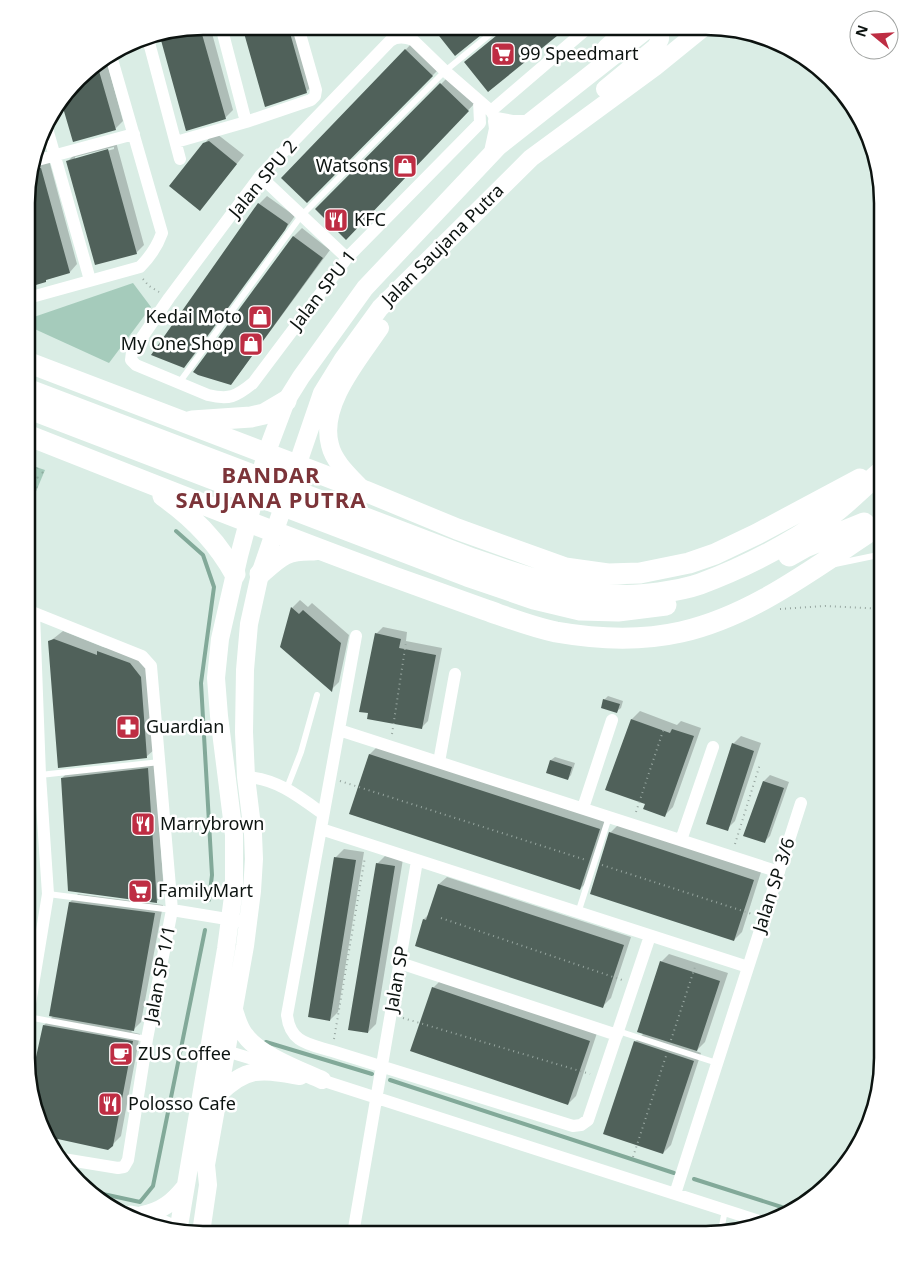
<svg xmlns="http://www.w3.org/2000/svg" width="909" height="1261" font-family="'Noto Sans',sans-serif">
<defs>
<pattern id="green-dots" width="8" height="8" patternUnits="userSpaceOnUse" patternTransform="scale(1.25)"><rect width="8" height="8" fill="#a5cbbb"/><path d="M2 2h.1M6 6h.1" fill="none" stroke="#8dada0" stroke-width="1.8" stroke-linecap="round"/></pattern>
<pattern id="water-rules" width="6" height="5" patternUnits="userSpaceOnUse" patternTransform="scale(1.25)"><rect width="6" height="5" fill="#82a999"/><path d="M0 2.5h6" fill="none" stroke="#69887b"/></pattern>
</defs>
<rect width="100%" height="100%" fill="#daede5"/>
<path fill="url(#green-dots)" d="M27,464L45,470L27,513Z"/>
<path fill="#a5cbbb" d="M133,283L151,307L109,363L28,326V319Z"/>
<path fill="url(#water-rules)" d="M883,717L882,783L875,771L877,740Z"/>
<path fill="#0003" fill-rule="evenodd" d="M203,26H210L233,110L225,118L161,33Z
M243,26L298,27L314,84L306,92Z
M413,42L440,68L307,201L283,177Z
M106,59L123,121L115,129L62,100L87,70Z
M449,76L476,102L346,238L317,209Z
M217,134L244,155L200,209L204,144L212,135Z
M42,137L44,143L38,148Z
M116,142L144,245L136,253L68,161L76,153ZM114,147V149L75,160V157Z
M35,157L49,160L77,264L70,272L30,285L28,275V179Z
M267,196L295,216L192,358L183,367L259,204Z
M302,228L330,250L238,375L230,383L195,371L294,236Z
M300,600L308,607L312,603L349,635L339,682L331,690L282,647L292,608Z
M383,627L407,632L406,641L442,648L428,721L421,728L376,634Z
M63,631L103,647L138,655L149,669L155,749L146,757L49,642Z
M608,696L623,701L621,708L617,711L604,700Z
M640,711L677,725L681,721L701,728L673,807L665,815L632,719Z
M741,736L761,743L735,821L727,829L733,744Z
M378,746L607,821L588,881L580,889L351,814L370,754Z
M555,757L575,763L571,775L568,779L547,772L551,760Z
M155,761L164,894L156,902L62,778L70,770Z
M770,775L789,782L770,836L764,842L745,835L764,781Z
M618,825L761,872L742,932L734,940L610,833Z
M344,849L364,852L338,1012L330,1020L310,1016L336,857Z
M385,856L403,859L376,1024L368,1032L377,864Z
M447,877L631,937L611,998L603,1006L416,945L424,919L429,914L439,884Z
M78,894L163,905L141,1022L131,1032L140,1034L121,1136L112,1145L44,1025L54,1015L70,902Z
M669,954L728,973L705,1042L696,1051L701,1053L671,1145L663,1153L635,1042L644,1033L661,962Z
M441,980L597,1033L576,1096L568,1104L433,988Z"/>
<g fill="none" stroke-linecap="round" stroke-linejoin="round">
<path stroke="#82a999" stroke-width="4" d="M176,531L203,555L214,587L201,683L212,875L209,900
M266,1042L372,1074
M390,1080L674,1173
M694,1179L791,1210
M89,1191L140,1202L153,1186L205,930"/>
</g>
<path fill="#50615a" d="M242,26H288L307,93L265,107Z
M200,27L226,119L186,131L159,33Z
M432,27H491L455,56Z
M504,27H568L488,92L464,62L502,31Z
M405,49L433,76L307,203L281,178Z
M97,64L116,130L73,142L61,101L87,70Z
M440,83L469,111L346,240L315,209Z
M209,141L237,164L200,211L169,186L203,143Z
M108,149L137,254L95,265L66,161Z
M41,168L70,273L46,280V282L29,287L28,280V179L31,169Z
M258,203L288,224L285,230L184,368L151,355Z
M293,236L323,258L231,385L198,375L193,372Z
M291,607L299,614L303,610L341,643L332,692L280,647Z
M375,633L401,639L399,648L436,655L422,729L367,719L368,713L359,712Z
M54,639L97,655V651L130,663L141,677L147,758L58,768L48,641Z
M603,699L620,704L617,713L601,708Z
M631,719L670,733L672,729L694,736L665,817L643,809L645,804L605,790Z
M732,743L754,751L728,831L706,824Z
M369,754L600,829L580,890L349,814Z
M550,760L572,767L568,780L546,773Z
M148,768L157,903L68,891L61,778Z
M763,781L784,788L765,843L743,836Z
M609,832L754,880L734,941L590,894Z
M334,857L356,860L330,1021L308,1017Z
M376,863L395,866L368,1033L348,1030Z
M438,884L624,945L603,1008L415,946L423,919L426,920Z
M69,902L155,913L134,1031L49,1016Z
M660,961L720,981L697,1051L637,1032Z
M432,987L590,1041L568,1105L410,1051Z
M43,1025L133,1041L113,1146L108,1150L44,1136L31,1080Z
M634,1041L694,1061L663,1154L603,1134Z"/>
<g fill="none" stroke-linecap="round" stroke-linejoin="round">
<path stroke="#97a6a0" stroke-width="2" stroke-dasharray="1 4" stroke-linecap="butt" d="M143,279L149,286L159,292
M780,609L825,606L883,609
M392,734L406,642
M340,781L586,860
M636,812L664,728
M735,844L760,764
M602,865L752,914
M441,918L622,980
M403,1018L590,1074
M334,1039L365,857
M671,1040L696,964
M633,1157L666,1056"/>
<path stroke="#fff" stroke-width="6" d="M179,383L301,216L445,71L499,27
M835,564L883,554
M40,775L160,762
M287,788L301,752L317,695
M48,894L172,910
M578,913L609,817
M28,1017L147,1039
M618,1031L717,1063
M721,1231L725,1210"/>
<path stroke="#fff" stroke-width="12" d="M221,26L246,122
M147,35L180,159
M479,101L480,123L347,258L253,383C236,397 229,400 208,395L136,365L131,360L132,352L169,298L260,176L390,41C397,36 405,37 413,40L445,71L491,111L497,121
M491,111L589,27
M46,125L90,280
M176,142L246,122L311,100L315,96L316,90L298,27
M34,161L134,134
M260,176L347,258
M28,298L140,267C150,257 157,247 162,233L111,56
M27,610L142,656L151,666L172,910L147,1039L128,1160L124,1167L118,1168L63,1159
M356,636L287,1015C290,1043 309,1044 332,1051L573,1126L581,1125L588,1120L650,936
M339,730L779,872
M439,762L455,674
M246,777C276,778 300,797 323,814
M583,808L612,720
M321,829L748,967
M681,840L713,747
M172,910L239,921
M400,963L617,1035
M26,1028L48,894L40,775L34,613
M226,1051L279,1067
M315,1078L762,1222
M675,1194L801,803
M353,1234L417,861"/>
<path stroke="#fff" stroke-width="15" d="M131,1213L151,1217L178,1229"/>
<path stroke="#fff" stroke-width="18" d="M606,48L628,28
M605,89L656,47L660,39V28
M493,152L498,129L497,121L513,124H526
M364,491C352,478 334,463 330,445C319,405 359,359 380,328
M234,1010C237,1019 239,1028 245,1035C259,1055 300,1070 322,1080
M219,1094C248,1065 263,1070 300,1076
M142,1215C162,1211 173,1202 185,1187
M178,1232L226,949L234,889V835L219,716L216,678L220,639L239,556L266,454L286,401L301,377L365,288L498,147L649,28
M201,1233L208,1185L206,1165L245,946L252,891L254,859L253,834L246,777L244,732L245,670L249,624L260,574L322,393L343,359L380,308L531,158L655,67L703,28"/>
<path stroke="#fff" stroke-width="21" d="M27,362L365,491L457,529L565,568L608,574L640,573L689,563L715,554L757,534L860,479
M27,389L473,559C520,575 567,592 617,595C638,597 680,591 700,584C746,567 793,542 834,513C851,500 866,484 883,470
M27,408L467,576L534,599L580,610L618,611L666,605
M192,421L251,417L264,414L286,401
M27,435C149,483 271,532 394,577C425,588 455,599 486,610C509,618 532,627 556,632C596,639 641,641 681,632C756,615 819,564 883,523
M163,496C193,517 217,541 235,574
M789,556L805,547L864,523
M260,574C280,556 286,549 314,550"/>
</g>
<defs>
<g id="supermarket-square" transform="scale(1.25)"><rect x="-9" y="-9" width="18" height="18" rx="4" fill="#be2d43" stroke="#fff"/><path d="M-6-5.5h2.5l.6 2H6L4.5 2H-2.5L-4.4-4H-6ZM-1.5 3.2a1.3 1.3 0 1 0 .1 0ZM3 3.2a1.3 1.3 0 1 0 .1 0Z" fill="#fff"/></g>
<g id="shop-square" transform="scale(1.25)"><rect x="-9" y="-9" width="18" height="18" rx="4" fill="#be2d43" stroke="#fff"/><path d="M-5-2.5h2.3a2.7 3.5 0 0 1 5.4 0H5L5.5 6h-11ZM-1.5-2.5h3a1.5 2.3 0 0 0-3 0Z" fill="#fff"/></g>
<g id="restaurant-square" transform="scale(1.25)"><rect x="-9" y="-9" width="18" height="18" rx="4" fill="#be2d43" stroke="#fff"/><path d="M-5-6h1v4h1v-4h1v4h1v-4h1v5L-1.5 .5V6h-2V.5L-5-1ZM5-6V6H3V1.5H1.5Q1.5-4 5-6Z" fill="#fff"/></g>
<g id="pharmacy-square" transform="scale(1.25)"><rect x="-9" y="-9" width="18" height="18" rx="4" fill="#be2d43" stroke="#fff"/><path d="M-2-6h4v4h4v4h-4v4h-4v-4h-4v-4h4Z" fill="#fff"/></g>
<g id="cafe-square" transform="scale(1.25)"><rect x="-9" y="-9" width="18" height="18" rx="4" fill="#be2d43" stroke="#fff"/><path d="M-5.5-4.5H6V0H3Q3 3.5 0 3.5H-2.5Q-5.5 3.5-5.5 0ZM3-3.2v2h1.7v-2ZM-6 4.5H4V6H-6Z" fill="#fff"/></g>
</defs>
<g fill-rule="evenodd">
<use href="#supermarket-square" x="503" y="54"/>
<use href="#shop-square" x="405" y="166"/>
<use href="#restaurant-square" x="336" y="220"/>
<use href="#shop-square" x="260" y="317"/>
<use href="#shop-square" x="251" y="344"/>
<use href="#pharmacy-square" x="128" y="727"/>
<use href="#restaurant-square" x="143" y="824"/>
<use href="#supermarket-square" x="140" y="891"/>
<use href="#cafe-square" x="121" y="1054"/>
<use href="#restaurant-square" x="110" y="1104"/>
</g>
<g text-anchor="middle" stroke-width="5" stroke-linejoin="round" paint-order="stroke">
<g font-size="18" fill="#0c1310" stroke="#fff" text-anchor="start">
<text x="520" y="60">99 Speedmart</text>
<text x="388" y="172" text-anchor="end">Watsons</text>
<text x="354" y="226">KFC</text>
<text x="242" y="323" text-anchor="end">Kedai Moto</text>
<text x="234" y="350" text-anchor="end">My One Shop</text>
<text x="146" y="733">Guardian</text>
<text x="160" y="830">Marrybrown</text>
<text x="158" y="897">FamilyMart</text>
<text x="138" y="1060">ZUS Coffee</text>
<text x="128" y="1110">Polosso Cafe</text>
</g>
<g font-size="18" fill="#0c1310" stroke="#fff">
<text transform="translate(263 179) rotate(-50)" y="6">Jalan SPU 2</text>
<text transform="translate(443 245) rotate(-45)" y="6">Jalan Saujana Putra</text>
<text transform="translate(323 290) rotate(-52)" y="6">Jalan SPU 1</text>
<text transform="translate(774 885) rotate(-72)" y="6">Jalan SP 3/6</text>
<text transform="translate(160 974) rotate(-79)" y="6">Jalan SP 1/1</text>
<text transform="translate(397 979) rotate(-80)" y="6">Jalan SP</text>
</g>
<g font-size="22" font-weight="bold" letter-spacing="1" fill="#7c3439" stroke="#fff">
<text x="271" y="483">BANDAR<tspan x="271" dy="25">SAUJANA PUTRA</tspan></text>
</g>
</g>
<path d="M0 0H909V1261H0ZM203 35H706A168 168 0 0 1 874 203V1058A168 168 0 0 1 706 1226H203A168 168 0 0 1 35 1058V203A168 168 0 0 1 203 35Z" fill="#fff" fill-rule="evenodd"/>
<path fill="none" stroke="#0c1310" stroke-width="2.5" d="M203 35H706A168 168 0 0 1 874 203V1058A168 168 0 0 1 706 1226H203A168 168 0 0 1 35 1058V203A168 168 0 0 1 203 35Z"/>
<g transform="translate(874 35) rotate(288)"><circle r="24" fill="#ffffff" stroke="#9ea19f"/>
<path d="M0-4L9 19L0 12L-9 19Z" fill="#be2d43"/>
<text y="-8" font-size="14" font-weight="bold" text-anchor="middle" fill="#0c1310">N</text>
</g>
</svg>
